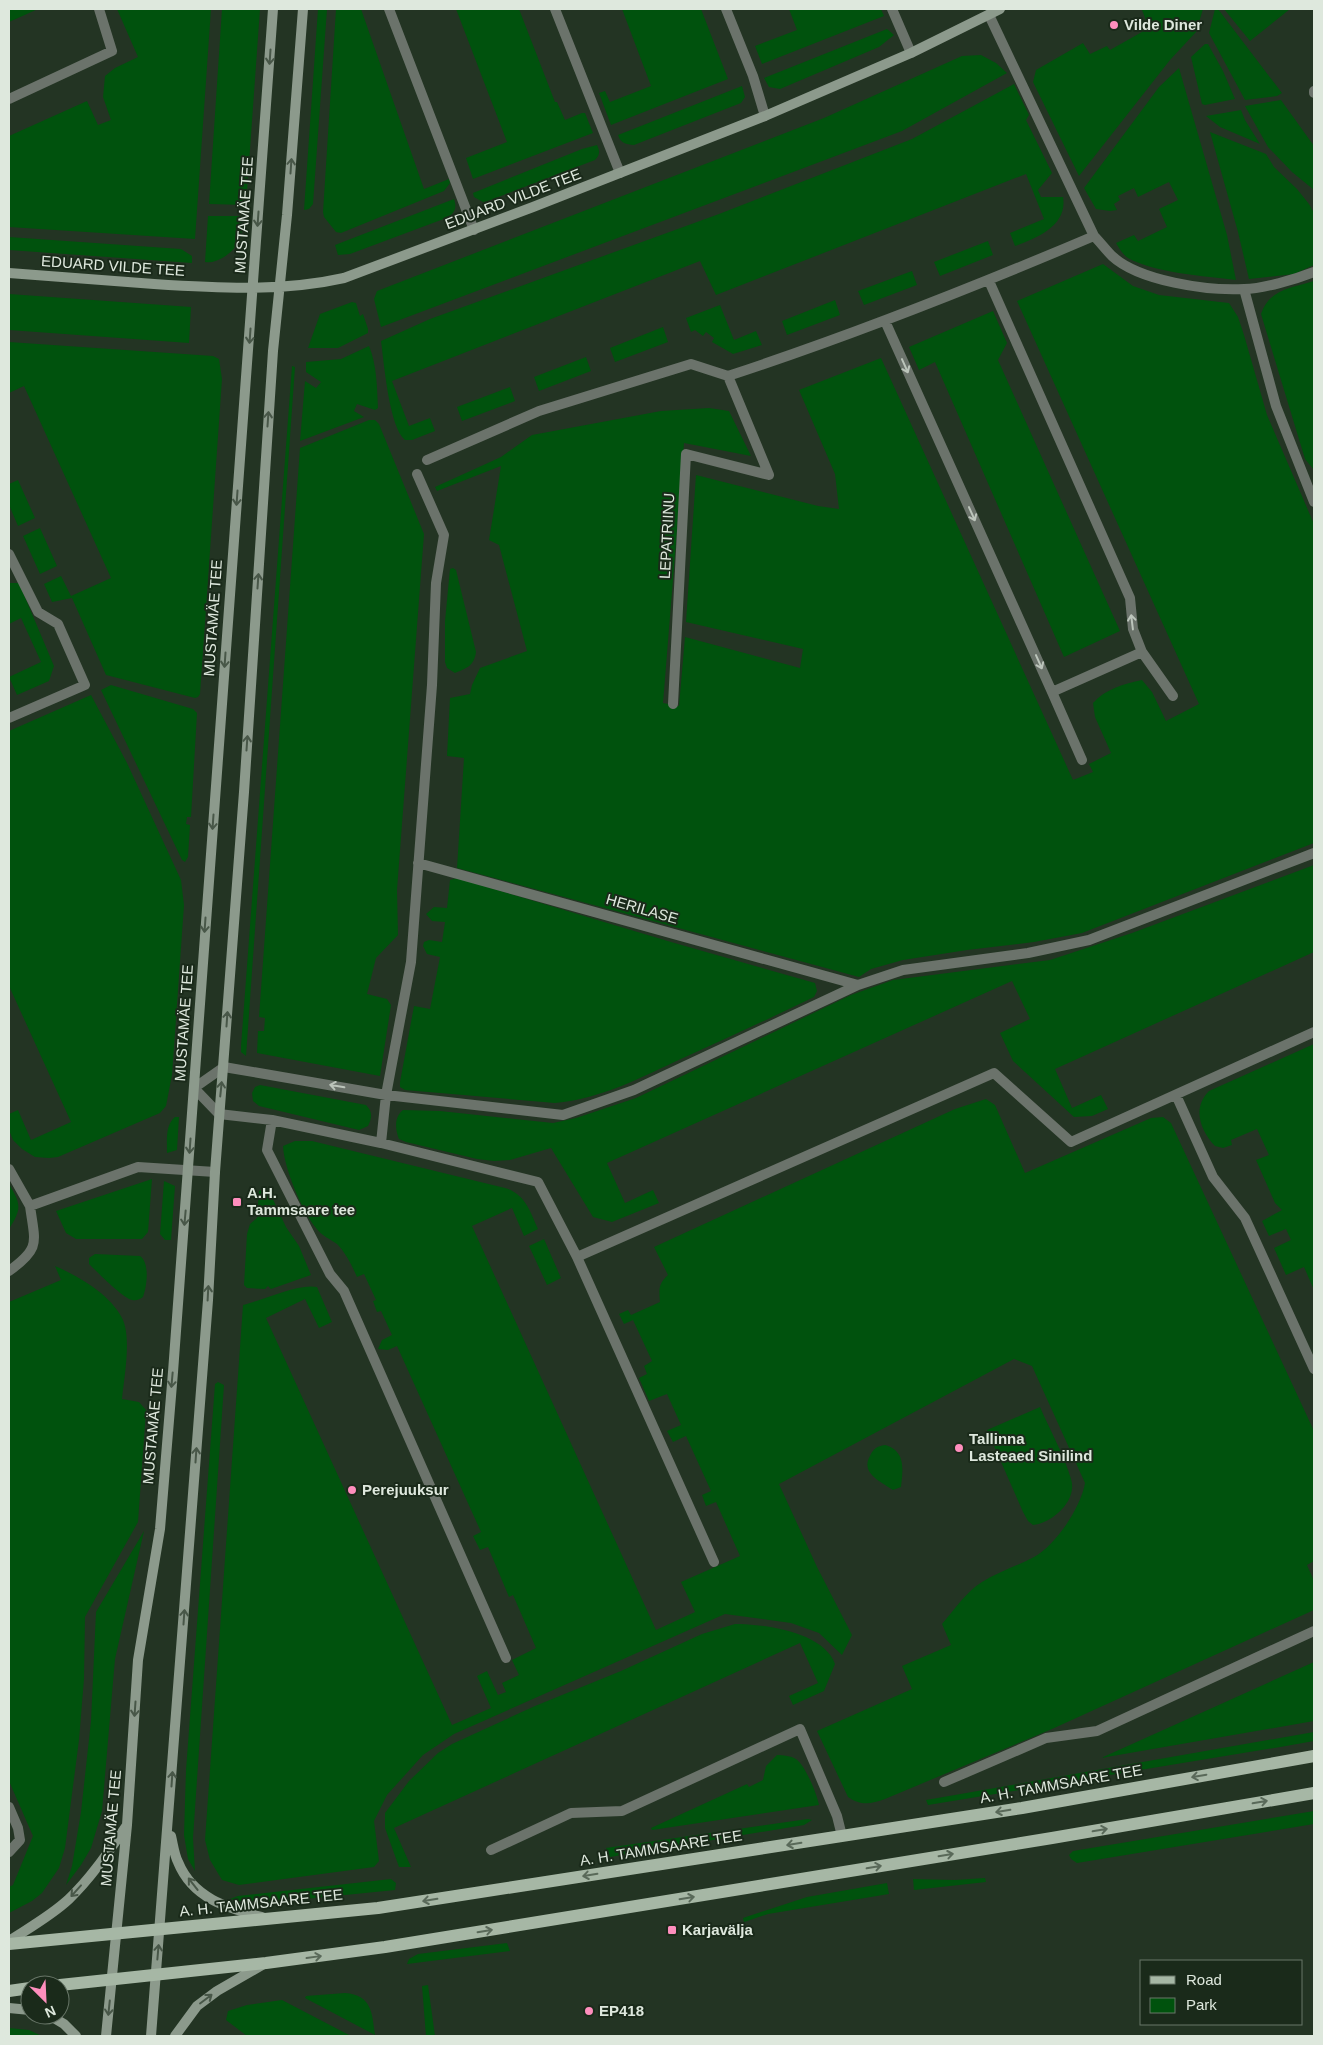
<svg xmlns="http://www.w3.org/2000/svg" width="1323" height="2045" font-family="Helvetica,sans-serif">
<rect width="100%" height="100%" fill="#233423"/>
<path fill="#00520d" d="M9,9H38L9,22Z
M117,9H211L195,239L9,227V136L87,101L98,125L111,120L103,97L105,76L115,68L138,57Z
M222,9H260L246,205L209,204Z
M318,9H327L313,204L309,209L304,210Z
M336,9H361L424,189L449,179L450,183L444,191L341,233L336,232L324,217L323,212Z
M456,9H519L555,102H557L565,120L582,113H585L593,133L473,179L466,158L507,142Z
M622,9H701L728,79L611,125L599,93L605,91L610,102L651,86Z
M789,9H881L884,16L762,64L755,46L797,30Z
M1144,9H1203L1196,32L1170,60L1079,176L1033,82L1036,70L1083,43L1090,54L1107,46L1110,50L1149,28L1142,10Z
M1215,9H1218L1282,93L1277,96L1245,100L1209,33Z
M1224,9H1290L1250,41Z
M887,29L894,35L879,47L780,89L769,87L764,78Z
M1205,44H1208L1223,71L1235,99L1205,105L1202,104L1191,57Z
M981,55L996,63L1007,73L902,131L381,327L374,299L377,291L824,118L962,56Z
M1179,68L1227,235L1236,280C1205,276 1155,273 1128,258C1123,255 1119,248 1116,243L1134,235L1138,241L1167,227L1159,209L1178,200L1169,182L1138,197L1134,188L1118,196L1120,200L1114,204L1117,210L1110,211L1096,209L1084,188L1159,87Z
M1014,84L1029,115L1026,120L1052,173L1038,190L1041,197H1063C1068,225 1037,238 1015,246L1010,233L1044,219L1026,174L716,295L700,261L392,381L409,426L430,418L435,431L412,440H405C389,427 384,363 381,341L430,319L719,214L912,139Z
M742,86L745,97L741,103L634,145C626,144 621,144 618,135Z
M1281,100L1314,146V190L1292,172L1268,147L1245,106Z
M1241,110L1245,120L1260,144L1220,127L1206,116Z
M1210,132L1266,154L1274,167L1297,189L1309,204L1314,213V265L1294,274L1249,279L1238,232Z
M597,145C600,151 600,155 595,160L488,201L483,202L474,197L473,193L582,149Z
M454,199C457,208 455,211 449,217L350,254L338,255L335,245Z
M208,216H245C242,234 240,247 224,257C217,261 212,263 205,262Z
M9,237L181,249L192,256V263L9,250Z
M988,241L993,255L940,276L934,262Z
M1103,264L1133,286L1159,295L1229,303L1238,317L1244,335L1267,415L1314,524V843L1082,933L1034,942L967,950L903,960L871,969L859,977L457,868L464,758L447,756L450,698L470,694L472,685L480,668L527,651L499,545L489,540L501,466L437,491L435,487L501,457L532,435L661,411L709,408L729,411L751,456L684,443L663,703L679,706L685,637L800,668L803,649L686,622L696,475L818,506L839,509L835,474L799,390L881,358L1073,780L1093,772L1089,764L1111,753L1095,717L1093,703C1105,689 1124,684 1142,680L1152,692L1166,721L1199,704L1017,301Z
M912,271L917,285L864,305L858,291Z
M1314,281V470L1305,459L1261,314C1269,289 1292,288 1314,281Z
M9,294L191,307L189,343L9,330Z
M835,300L840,315L787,335L782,321Z
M352,302L356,303L360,316L363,314L368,329V333L338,348H308L320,314Z
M720,305L734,340L756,331L762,345L733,354L712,342L714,338L706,332L703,336L695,330L691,332L686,318Z
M993,311L1007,343L998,360L1120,631L1064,657L935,362L919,370L909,347Z
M663,327L668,342L615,362L610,348Z
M9,342L213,356L219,359L222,379L200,694L198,697L195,698L106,675L72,598L52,602L44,584L61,576L71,596L111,578L24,386L9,393Z
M369,346C377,365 377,388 378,408L375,410L357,404L354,411L364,417L300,441L305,381L316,388L321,382L306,372V362L341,359Z
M586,357L591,371L539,391L534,377Z
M292,366L295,367L246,1056L241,1052V1046Z
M510,387L515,401L462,421L457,407Z
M369,420H375L379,424L424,534L397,890L398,935L376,958L367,994L387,999L391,1005L380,1076L257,1053L258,1031H264L265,1018L259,1017L300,448Z
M18,480L35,518L18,526L9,505V484Z
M40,528L57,566L40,574L23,536Z
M453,568L456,570L476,652C474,666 467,668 455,673L447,668L445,662V621L450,569Z
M9,583H19L54,666L49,681L17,695L9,677L41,662L21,618L9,624Z
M111,685L193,709L197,713L191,817H187L186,824L190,825L188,857L185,862L182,860L101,690Z
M91,695L127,763L181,880L184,905L172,1075L166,1106L160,1113L58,1157L49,1158L35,1157L22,1149L13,1140L9,1130V1114L18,1110L31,1140L71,1122L9,986V731Z
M1314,865V952L1055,1069L1072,1108L1101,1095L1108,1109L1092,1116L1074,1117L1013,1061L1000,1033L1030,1019L1012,981L607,1163L625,1203L653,1190L659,1203L612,1222L593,1217L551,1148L510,1160L494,1161L477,1159L406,1142L399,1139C395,1129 394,1117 403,1110L440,1111L553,1123L576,1118L636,1098L851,995L893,980L1050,960L1132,933Z
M457,878L671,942L815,983L817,991L814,997C771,1018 727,1038 683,1058C642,1077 601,1099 555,1103L405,1090L400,1087V1082L414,1006L430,1009L440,957L427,954L423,946L424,942L429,940L442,942L445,922L432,921L426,914L434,907L447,908L450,880Z
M1314,1044V1290L1304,1267L1286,1275L1274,1248L1291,1240L1286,1229L1269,1236L1262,1221L1282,1210L1275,1203L1256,1160L1269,1155L1257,1129L1231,1140L1232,1145L1223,1148L1215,1146C1200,1130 1192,1108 1209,1091Z
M260,1085L366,1105C373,1112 372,1118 368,1126L359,1130L259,1106L253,1101L252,1093L255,1087Z
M986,1099L995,1105L1025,1173L1151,1118L1163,1117L1171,1123L1314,1431V1561L1307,1565L1314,1581V1610L1052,1729L885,1799C871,1804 861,1806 848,1797L817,1731L912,1689L902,1666L951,1645L942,1624C954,1610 966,1592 982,1582C998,1572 1017,1566 1034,1557C1056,1545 1081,1507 1085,1483L1032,1366L1014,1359L779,1484L817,1567L852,1635L842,1655L819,1633L791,1623L725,1614L454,1734L423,1755L387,1795L374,1821L379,1861L374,1867L239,1885L222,1880L210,1860L205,1840L243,1305C263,1300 299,1283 317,1287L332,1322L319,1328L305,1299L266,1318L452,1725L491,1708L477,1676L487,1671L498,1695L506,1692L502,1683L519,1675L512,1660L536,1648L513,1595L509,1597L488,1547L480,1550L473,1536L481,1532L397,1346L388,1350L378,1349L382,1340L392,1335L381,1311L377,1312L373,1301L376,1300L364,1274L357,1277C352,1266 346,1253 337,1244C330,1239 322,1236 316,1228C302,1211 284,1168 283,1146L295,1141H312L505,1188C525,1194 530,1211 538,1229L524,1236L512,1208L472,1226L656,1630L695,1612L681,1582L740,1556L716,1502L706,1506L702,1495L711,1491L686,1436L673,1442L667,1431L681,1425L667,1394L649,1401L639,1378L647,1374L644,1366L652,1361L633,1320L624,1324L619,1314L628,1310L631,1315L660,1302C659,1290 658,1284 668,1275L654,1247L955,1109Z
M175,1117H179L177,1150L167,1153C167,1141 165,1125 175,1117Z
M152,1179L148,1232L142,1239H76L66,1233L56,1211Z
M164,1181L175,1186L171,1240H165L160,1234Z
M9,1184C21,1204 22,1209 9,1229Z
M265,1189L269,1191L286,1227L299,1246L311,1275L271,1289L268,1286L265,1289L247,1288L244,1285L247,1234L250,1224L257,1218L259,1191Z
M544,1239L561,1278L547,1285L529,1246Z
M95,1254L140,1256C150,1263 147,1286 143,1297C140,1299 137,1301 132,1300C123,1298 97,1272 89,1264V1258Z
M55,1266C78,1276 110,1294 122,1318C132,1337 124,1378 122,1399L139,1402L146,1410L138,1522L85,1617L84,1679L79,1740L65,1848L59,1868L42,1893L32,1901L9,1913V1887L13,1885L33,1836L9,1781V1302L61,1280Z
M218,1382L224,1385L193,1838L195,1871L188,1859L184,1835L186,1770L215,1384Z
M1040,1407C1049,1428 1065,1457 1071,1479C1078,1501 1052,1523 1033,1525L1028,1521L1023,1512L987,1430Z
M885,1445C906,1451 903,1469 901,1487L893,1490C881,1482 860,1473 870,1456C873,1449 877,1446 885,1445Z
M144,1531L115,1659L102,1811L91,1848L81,1865L66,1885L72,1866L81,1812L91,1721L96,1612Z
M735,1624C764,1624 824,1632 835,1664L824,1691L793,1705L789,1696L818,1683L800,1643L394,1828L411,1867H399L385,1828V1813L409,1781L438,1753L452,1744L535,1706L621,1671L702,1634Z
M1314,1662V1721L1101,1758Z
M1314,1732V1741L1286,1746L928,1805L926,1800Z
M777,1755C783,1755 791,1756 796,1759C805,1765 817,1794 819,1805L652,1830L651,1828L747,1784L749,1787L763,1780L766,1766Z
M1314,1811V1824L1077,1863L1071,1859L1069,1855L1073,1851Z
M808,1819L812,1820L804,1825L610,1857L606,1848Z
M985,1878L986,1882L914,1890L913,1879L955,1880Z
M391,1879L396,1883L395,1890L255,1904L230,1899L238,1896Z
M887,1883L889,1894L768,1914L744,1922L743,1918L807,1897Z
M507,1943L510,1951L407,1964L409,1959L418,1954Z
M428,1985L435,2036H426L422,1986Z
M345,1993C372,1995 372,2013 375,2035L305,1998L306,1996Z
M282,2000L351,2036H247L226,2020L228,2011L247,2005Z
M9,2028L29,2030L42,2036H9Z"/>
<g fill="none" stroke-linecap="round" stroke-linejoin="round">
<path stroke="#6b736b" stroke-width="10" d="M389,9L474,230
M555,9L620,173
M726,9L753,76L765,116
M892,9L911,53
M989,15L1094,236C1100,242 1106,250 1112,256C1139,281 1207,291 1244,289C1263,289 1296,279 1314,272
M1314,91V93
M9,99L112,51L99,9
M1244,289L1276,406L1314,502
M885,321L1052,692L1142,652L1133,629L1130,598L989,281
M427,460L539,411L691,364L728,376
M769,475L728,376C853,335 974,287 1094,236
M9,554L38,612L58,624L85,685L9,718
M1142,652L1173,696
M1052,692L1082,760
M673,704L686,454L769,475
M418,863L858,985
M1176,1095L1213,1177L1245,1218L1314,1369
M272,1120L267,1150L330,1274L344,1291L506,1658
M381,1143L386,1095L411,962L432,685L436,583L444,535L417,474
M9,1169L30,1206L138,1167L215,1172
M577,1257L994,1073L1071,1142L1314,1032
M9,1271C41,1248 35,1243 30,1206
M714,1562L577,1257L538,1182L381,1143L272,1120L219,1114L194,1088L224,1067L386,1095L563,1115L634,1090L858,985L903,970L1028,953L1089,940L1314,853
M944,1782L1046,1738L1097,1731L1314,1631
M9,1807L18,1828L20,1840L9,1852
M491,1850L571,1813L622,1811L800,1729L837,1816L842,1836"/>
<path stroke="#8c9a8c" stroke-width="10" d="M9,273C57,277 105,280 154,284C217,288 282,292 344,278L533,207L765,116L911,53L1000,9
M171,1836C173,1844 174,1854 178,1862C193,1899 228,1908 262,1917
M9,1941C29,1928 52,1915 69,1899C92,1877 109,1851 127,1825
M9,2008L30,2010
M49,2015L64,2024L76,2036
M106,2036L127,1825L138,1660L160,1529L173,1372L273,9
M151,2036L208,1300L215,1172L244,792L273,351L287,215L303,9
M175,2036L197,2006L217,1991L264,1964"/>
<path stroke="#a6b7a5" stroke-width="12" d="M9,1944L378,1908L1022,1808L1314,1756
M60,1985L266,1963L385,1947L1052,1838L1314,1793
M9,1991L30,1988"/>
</g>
<defs><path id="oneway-shaft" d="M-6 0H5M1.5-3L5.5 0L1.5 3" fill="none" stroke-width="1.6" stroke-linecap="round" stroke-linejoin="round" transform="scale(1.25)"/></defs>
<g stroke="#485748">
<use href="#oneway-shaft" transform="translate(270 57) rotate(94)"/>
<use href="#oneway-shaft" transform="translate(291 166) rotate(-86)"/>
<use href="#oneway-shaft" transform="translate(258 219) rotate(94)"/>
<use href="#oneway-shaft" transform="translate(250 336) rotate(94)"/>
<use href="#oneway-shaft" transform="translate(268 419) rotate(-86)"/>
<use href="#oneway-shaft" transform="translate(237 498) rotate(94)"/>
<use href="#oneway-shaft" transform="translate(258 581) rotate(-86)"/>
<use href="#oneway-shaft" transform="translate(225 660) rotate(94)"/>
<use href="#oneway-shaft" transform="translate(247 743) rotate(-86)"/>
<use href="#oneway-shaft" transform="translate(213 822) rotate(94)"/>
<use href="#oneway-shaft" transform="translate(205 925) rotate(94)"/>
<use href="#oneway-shaft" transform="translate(227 1019) rotate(-86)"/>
<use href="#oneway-shaft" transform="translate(221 1089) rotate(-84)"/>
<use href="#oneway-shaft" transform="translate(190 1146) rotate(94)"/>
<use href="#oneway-shaft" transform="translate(185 1218) rotate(95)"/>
<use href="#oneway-shaft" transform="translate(208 1293) rotate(-87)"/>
<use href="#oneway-shaft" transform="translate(172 1380) rotate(95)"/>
<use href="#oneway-shaft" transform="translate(196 1455) rotate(-86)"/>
<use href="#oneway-shaft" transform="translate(184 1617) rotate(-86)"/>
<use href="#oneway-shaft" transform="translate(135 1709) rotate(94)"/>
<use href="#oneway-shaft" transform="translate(172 1779) rotate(-86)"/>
<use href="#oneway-shaft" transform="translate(193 1884) rotate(-128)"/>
<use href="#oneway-shaft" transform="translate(76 1891) rotate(132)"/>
<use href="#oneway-shaft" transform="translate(158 1952) rotate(-85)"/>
<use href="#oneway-shaft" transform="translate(206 1999) rotate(-37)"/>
<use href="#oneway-shaft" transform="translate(109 2008) rotate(96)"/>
</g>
<g stroke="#bcc5bb">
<use href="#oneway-shaft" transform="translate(905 366) rotate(66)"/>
<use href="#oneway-shaft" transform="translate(972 514) rotate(66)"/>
<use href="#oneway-shaft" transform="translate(1132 622) rotate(-97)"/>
<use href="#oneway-shaft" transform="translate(1039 662) rotate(66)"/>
<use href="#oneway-shaft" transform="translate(337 1086) rotate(-170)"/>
</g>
<g stroke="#596959">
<use href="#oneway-shaft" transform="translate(1199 1776) rotate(170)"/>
<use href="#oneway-shaft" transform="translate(1260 1802) rotate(-10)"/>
<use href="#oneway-shaft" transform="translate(1003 1811) rotate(171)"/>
<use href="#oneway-shaft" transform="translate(1100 1830) rotate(-10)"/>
<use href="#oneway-shaft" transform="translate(794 1844) rotate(171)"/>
<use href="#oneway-shaft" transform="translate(946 1855) rotate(-9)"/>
<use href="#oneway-shaft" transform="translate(874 1867) rotate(-10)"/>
<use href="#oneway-shaft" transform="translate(590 1875) rotate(171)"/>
<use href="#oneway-shaft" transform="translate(687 1898) rotate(-9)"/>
<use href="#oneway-shaft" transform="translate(430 1900) rotate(171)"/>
<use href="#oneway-shaft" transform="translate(485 1931) rotate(-9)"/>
<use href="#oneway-shaft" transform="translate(314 1957) rotate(-8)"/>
</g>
<g fill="#fe8ebd" stroke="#1a2a1a" stroke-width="2">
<circle cx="1114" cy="25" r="5"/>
<rect x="232" y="1197" width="10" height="10" rx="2.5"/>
<circle cx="959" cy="1448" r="5"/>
<circle cx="352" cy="1490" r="5"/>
<rect x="667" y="1925" width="10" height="10" rx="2.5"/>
<circle cx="589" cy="2011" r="5"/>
</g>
<g text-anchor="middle" stroke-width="4" stroke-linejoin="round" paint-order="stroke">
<g font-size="15" font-weight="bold" fill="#dee8dd" stroke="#1a2a1a" text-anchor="start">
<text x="1124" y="30">Vilde Diner</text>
<text x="247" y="1198">A.H.<tspan x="247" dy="17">Tammsaare tee</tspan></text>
<text x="969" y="1444">Tallinna<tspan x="969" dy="17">Lasteaed Sinilind</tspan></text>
<text x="362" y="1495">Perejuuksur</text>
<text x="682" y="1935">Karjavälja</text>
<text x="599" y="2016">EP418</text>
</g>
<g font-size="15" fill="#dee8dd" stroke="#1a2a1a">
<text transform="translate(513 199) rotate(-21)" y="5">EDUARD VILDE TEE</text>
<text transform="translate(244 215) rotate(-86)" y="5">MUSTAMÄE TEE</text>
<text transform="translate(113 266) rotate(4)" y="5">EDUARD VILDE TEE</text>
<text transform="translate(667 536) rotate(-87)" y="5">LEPATRIINU</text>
<text transform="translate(213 618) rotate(-86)" y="5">MUSTAMÄE TEE</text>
<text transform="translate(642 909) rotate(16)" y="5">HERILASE</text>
<text transform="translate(184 1023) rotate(-86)" y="5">MUSTAMÄE TEE</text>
<text transform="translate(153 1426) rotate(-85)" y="5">MUSTAMÄE TEE</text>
<text transform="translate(1061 1784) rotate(-10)" y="5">A. H. TAMMSAARE TEE</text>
<text transform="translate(111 1828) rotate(-85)" y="5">MUSTAMÄE TEE</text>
<text transform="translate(661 1848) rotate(-9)" y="5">A. H. TAMMSAARE TEE</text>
<text transform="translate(261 1903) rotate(-6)" y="5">A. H. TAMMSAARE TEE</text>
</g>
</g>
<rect width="1323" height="2045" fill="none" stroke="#dee8dd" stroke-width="20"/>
<rect x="1140" y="1960" width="162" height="65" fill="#1a2a1a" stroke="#687668"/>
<rect x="1150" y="1976" width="25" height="8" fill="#a6b7a5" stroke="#687668"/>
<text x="1186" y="1985" font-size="15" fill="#dee8dd">Road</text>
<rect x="1150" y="1998" width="25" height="15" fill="#00520d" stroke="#687668"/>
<text x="1186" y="2010" font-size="15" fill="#dee8dd">Park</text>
<g transform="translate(45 2000) rotate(156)"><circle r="24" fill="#1a2a1a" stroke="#687668"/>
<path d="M0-4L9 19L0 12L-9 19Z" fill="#fe8ebd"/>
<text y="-8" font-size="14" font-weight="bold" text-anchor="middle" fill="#dee8dd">N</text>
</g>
</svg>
